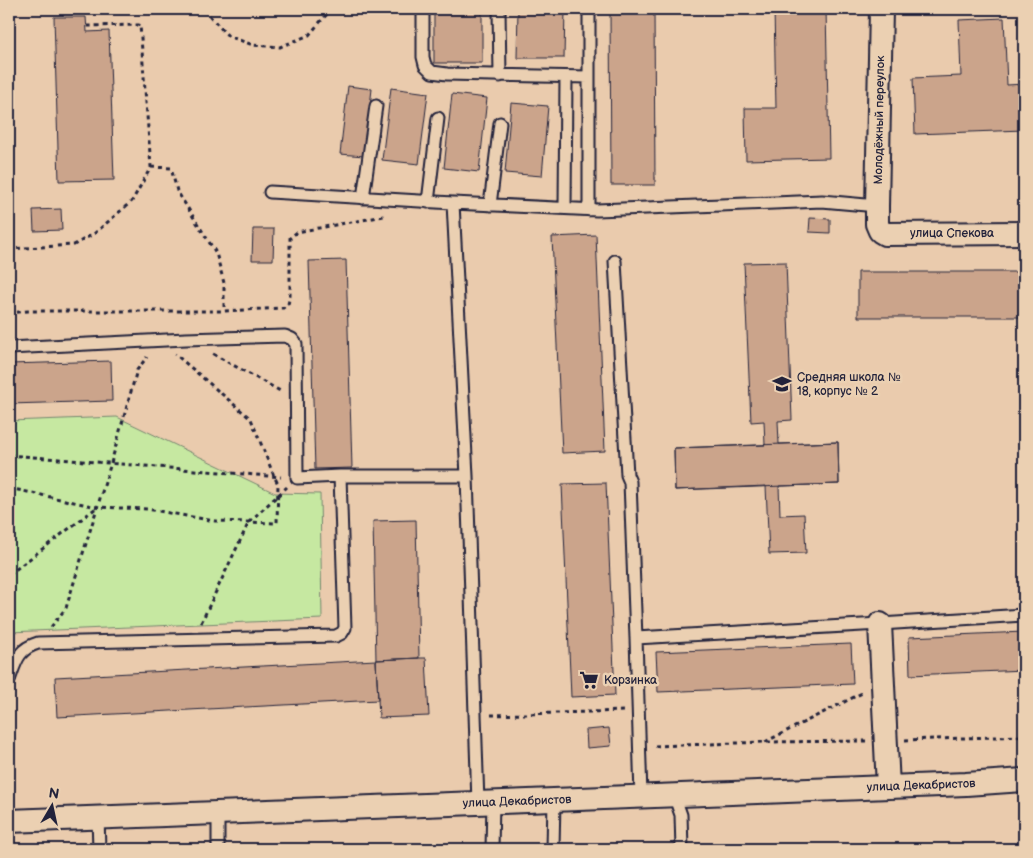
<svg xmlns="http://www.w3.org/2000/svg" width="1033" height="858" font-family="'Balsamiq Sans',sans-serif">
<rect width="100%" height="100%" fill="#eacbad"/>
<filter id="ink" filterUnits="userSpaceOnUse"><feTurbulence type="fractalNoise" baseFrequency=".02" numOctaves="2"/><feDisplacementMap in="SourceGraphic" scale="10" xChannelSelector="R" yChannelSelector="G"/><feConvolveMatrix kernelMatrix="1 2 1 2 8 2 1 2 1" color-interpolation-filters="sRGB"/></filter>
<g filter="url(#ink)">
<path fill="#c6e8a1" stroke="#74856e" d="M117,417L275,493L320,494L322,619L9,632V421Z"/>
<path fill="#cba48b" stroke="#22223b" d="M434,9H482V63H434Z
M518,9H565L564,58H517Z
M610,9H654L655,185H611Z
M774,9H826L829,158L746,160L745,108H776Z
M54,17H86L87,32L109,31L114,180L59,181Z
M1004,18L1007,85L1024,84V130L915,134L913,78L961,76L959,20Z
M348,86L372,89L364,156L340,154Z
M391,88L428,93L419,164L382,160Z
M452,94L487,98L479,172L444,168Z
M511,103L548,106L542,176L505,173Z
M61,209L62,230L34,231L33,210Z
M810,218L830,219V233L809,232Z
M253,229H274L273,260H252Z
M596,235L605,451L562,453L552,237Z
M346,260L352,468L315,469L309,261Z
M786,262L792,420L778,421L779,444L838,442L839,484L779,486L780,515L804,514L806,553L769,554L766,486L675,490L674,448L765,445L764,421L751,422L744,263Z
M858,272H1024V317H858Z
M111,361L112,401L9,404V364Z
M838,442L839,484L675,490L674,448Z
M606,483L615,695L571,697L562,484Z
M416,520L419,658L376,660L373,521Z
M1024,632V670L910,675L909,637Z
M851,644L853,684L658,692L656,652Z
M419,658H426L429,716L379,718L376,660Z
M376,660L378,700L57,717L55,677Z
M609,728L611,746L587,748L586,730Z"/>
<g fill="none" stroke-linecap="round" stroke-linejoin="round">
<g stroke="#22223b" stroke-width="15">
<path id="lane" d="M423,9V57L425,65L432,72L447,74L589,77
M499,9L500,76
M589,9V210
M270,192L453,203L597,210L822,201L877,206
M363,198L376,106
M428,202L438,118
M453,203L467,476L478,803
M490,205L500,123
M565,208L566,77
M615,261L627,475L630,482L636,638
M9,348L186,339L285,336L292,339L296,344L297,478L340,476H467
M9,680C16,661 18,649 38,643L336,636L342,633L345,628L340,476
M674,795L681,815L682,849
M641,796L636,638L880,624L1024,615
M218,813V849
M98,818L99,849
M492,849L493,802
M553,849L554,800"/>
</g>
<g stroke="#22223b" stroke-width="26">
<path id="street" d="M881,9L877,206V224L880,231L885,234L1024,233
M880,624L888,787
M9,821L966,784L1024,780"/>
</g>
<path stroke="#22223b" stroke-width="3" stroke-dasharray="4 4" stroke-linecap="butt" d="M205,9L207,13L228,36L253,45L280,47L309,35L327,14L330,9
M151,167L171,168L177,191L216,253L224,283V311
M9,249L74,245L95,233L132,201L151,167L140,25L86,26
M9,313L28,311H224L283,308L288,304L290,296V238L297,232L384,216
M213,354L282,392
M9,455L281,477
M9,488L97,507L147,509L215,521L277,523L278,484L274,476L251,419L175,354
M9,574L11,573L96,508
M201,623L249,522L287,487
M51,627L66,608L111,463L137,370L147,357
M491,715L624,711
M905,740L1024,736
M765,742L862,693
M655,746L764,742L866,741
M11,800L12,791"/>
<use href="#lane" stroke="#ebd0b2" stroke-width="11"/>
<use href="#street" stroke="#ebd0b2" stroke-width="22"/>
</g>
</g>
<defs>
<g id="school-bare" transform="scale(1.5)"><path d="M0-5L7-2L0 1L-7-2ZM-4 1L0 2.5L4 1V4Q0 6-4 4Z" fill="#22223b" stroke="#ebd0b2" stroke-width="2.5" paint-order="stroke"/></g>
<g id="supermarket-bare" transform="scale(1.5)"><path d="M-6-5.5h2.5l.6 2H6L4.5 2H-2.5L-4.4-4H-6ZM-1.5 3.2a1.3 1.3 0 1 0 .1 0ZM3 3.2a1.3 1.3 0 1 0 .1 0Z" fill="#22223b" stroke="#ebd0b2" stroke-width="2.5" paint-order="stroke"/></g>
</defs>
<g fill-rule="evenodd">
<use href="#school-bare" x="782" y="384"/>
<use href="#supermarket-bare" x="589" y="680"/>
</g>
<g text-anchor="middle" stroke-width="5" stroke-linejoin="round" paint-order="stroke">
<g font-size="12" fill="#22223b" stroke="#ebd0b2">
<text transform="translate(879 120) rotate(-89)" y="4">Молодёжный переулок</text>
<text x="952" y="237">улица Спекова</text>
<text transform="translate(921 785) rotate(-2)" y="4">улица Декабристов</text>
<text transform="translate(517 801) rotate(-2)" y="4">улица Декабристов</text>
</g>
<g font-size="12" fill="#22223b" stroke="#ebd0b2" text-anchor="start">
<text x="797" y="381">Средняя школа №<tspan x="797" dy="14">18, корпус № 2</tspan></text>
<text x="604" y="684">Корзинка</text>
</g>
</g>
<rect width="1033" height="858" fill="none" stroke="#ebd0b2" stroke-width="30"/>
<rect x="15" y="15" width="1003" height="828" fill="none" stroke="#22223b" stroke-width="2" filter="url(#ink)"/>
<g transform="translate(52 806) rotate(9)" stroke="#ebd0b2" stroke-width="4" paint-order="stroke">
<path d="M0-4L9 19L0 12L-9 19Z" fill="#22223b"/>
<text y="-8" font-size="14" font-weight="bold" text-anchor="middle" fill="#22223b">N</text>
</g>
</svg>
